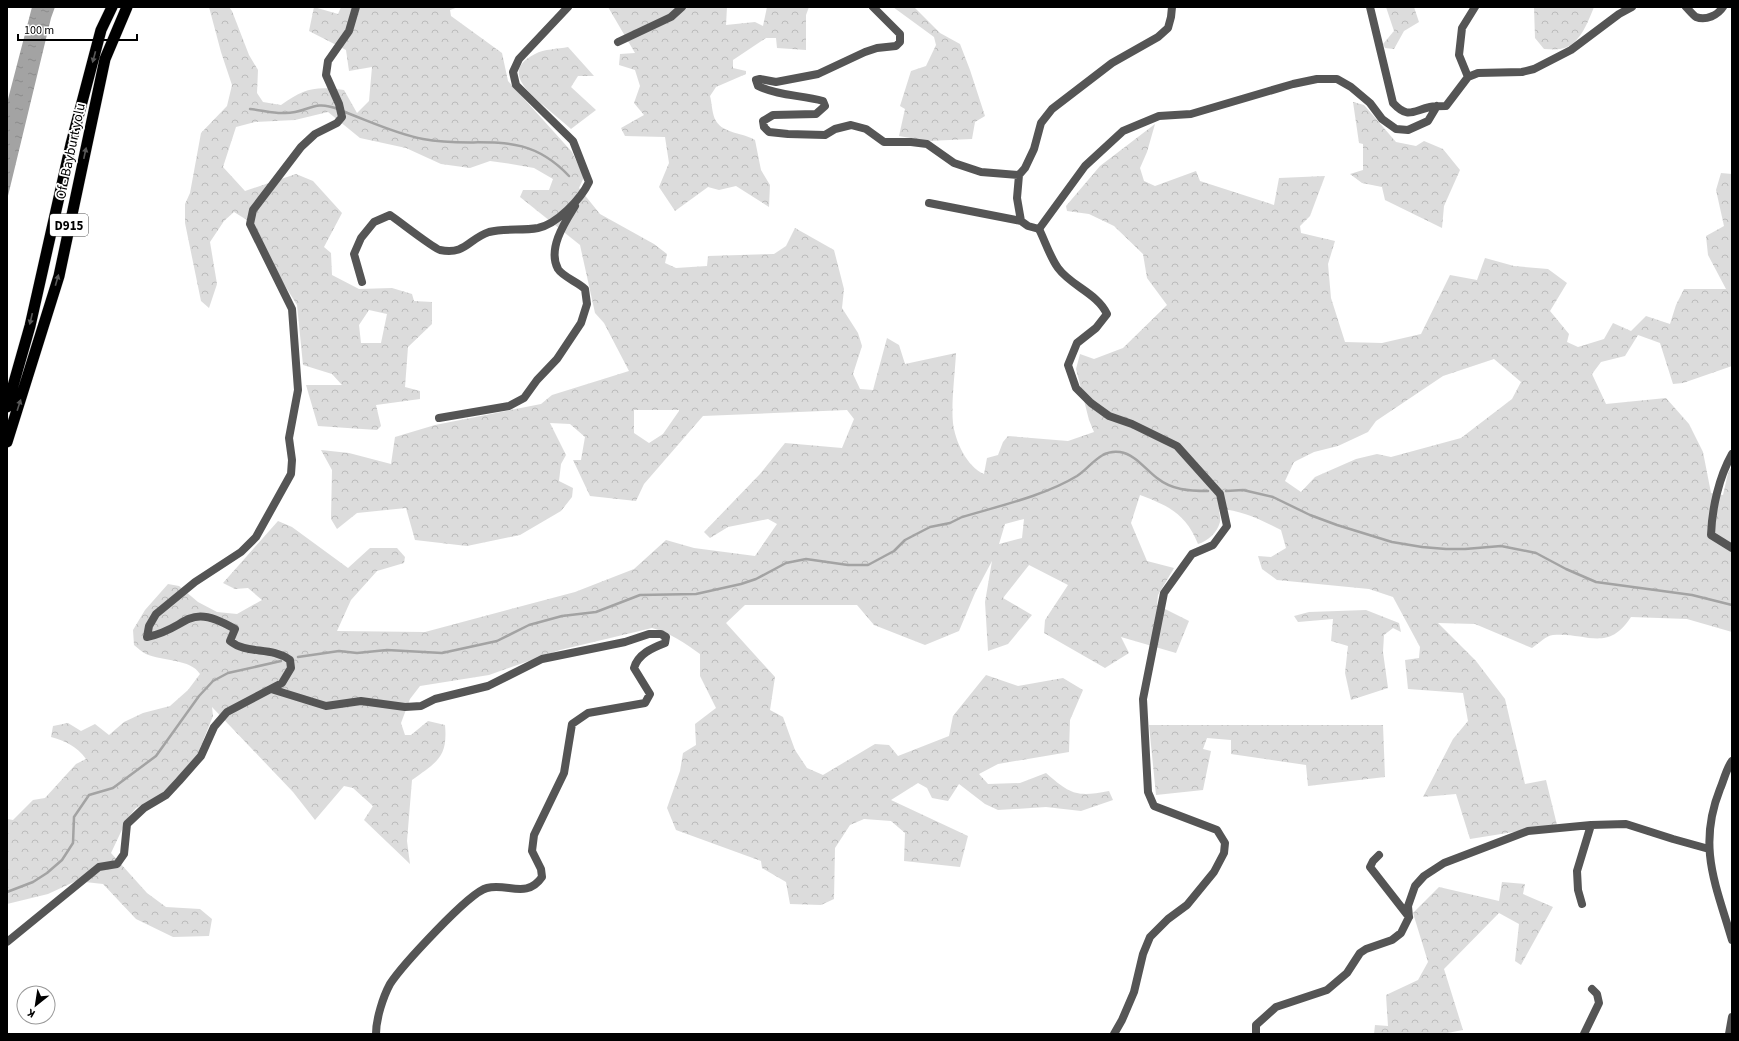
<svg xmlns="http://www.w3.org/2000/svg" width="1739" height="1041" font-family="'Source Sans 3',sans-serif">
<defs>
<pattern id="forest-crowns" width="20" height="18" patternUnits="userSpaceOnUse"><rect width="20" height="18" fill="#dcdcdc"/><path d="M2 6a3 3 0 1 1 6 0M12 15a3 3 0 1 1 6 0" fill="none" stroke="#bbb"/></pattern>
<pattern id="water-ripples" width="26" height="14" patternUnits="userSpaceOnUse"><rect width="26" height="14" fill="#a3a3a3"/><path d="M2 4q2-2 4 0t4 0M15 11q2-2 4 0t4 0" fill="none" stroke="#8b8b8b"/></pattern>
</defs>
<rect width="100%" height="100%" fill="#fff"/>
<path fill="url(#forest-crowns)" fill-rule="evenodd" d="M209,7H229L232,11L249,55L258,70L257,93L263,102L281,105C305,88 315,86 344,90L357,113L369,101L372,67L349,71L346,50L309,31L314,7L338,14L341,7H458L450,10L451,16L502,53L508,81L572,152L584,177L579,188L600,214L654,244L667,254L665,263L676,268L707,266L708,256L774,254L786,246L795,228L834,250L844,289L842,308L858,333L862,346L853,374L860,389L873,390L887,338L899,345L905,364L956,353C955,373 951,404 953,423C955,441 967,467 984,474L987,458L998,455L1003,442L1008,436L1068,441L1094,432L1089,420L1076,369L1080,354L1094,359L1123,348L1167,305L1147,278L1143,254L1114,226L1089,214L1067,211L1066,206L1100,166L1155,124L1147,152L1140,168L1144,181L1155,186L1196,171L1200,181L1274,205L1279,178L1325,176L1310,216L1300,226L1301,233L1335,241L1328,264L1331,298L1345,342L1382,343L1421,334L1450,275L1477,280L1485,258L1514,266L1548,269L1567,283L1550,311L1569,334L1567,342L1578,347L1604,339L1613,323L1631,331L1646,316L1670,324L1676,305L1684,289H1726L1708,255L1706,236L1724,226L1716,190L1721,173L1732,174V366L1683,383L1673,384L1660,343L1638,335L1625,356L1601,362L1592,374L1606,404L1666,398L1689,424L1703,452L1711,493L1723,495L1728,473L1732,466V632L1687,619L1631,617C1608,653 1586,632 1553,635C1547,635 1538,644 1532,648L1475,624L1438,623L1476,661L1505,699L1525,784L1546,780L1557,825L1470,839L1456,794L1423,797L1453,739L1468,721L1463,693L1408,689L1405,660L1419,658L1420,647L1393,597L1369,589L1277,580L1262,569L1258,556L1271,557L1286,548L1281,530C1261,520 1242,510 1219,509C1219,513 1221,518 1220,522C1217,533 1208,541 1198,544C1186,514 1169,506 1140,495L1131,523L1147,561L1174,568L1158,595L1157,605L1189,621L1176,653L1121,637L1129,653L1105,668L1044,633L1045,620L1068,585L1029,565L1003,598L1032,615L1008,644L988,651L985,602L992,561L975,593L959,631L925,645L874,625L857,605H745L726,623L775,677L770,710L783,717L795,750L807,768L823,775L875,744L889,745L898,756L949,736L953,716L986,675L1018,686L1063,678L1083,690L1070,720L1069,752L998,764L979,774L988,784L1020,783L1046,773C1071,795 1077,797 1109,791L1113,800L1081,811L1046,807L998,810L985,804L959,784L948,801L932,798L927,788L918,783L891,800L968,836L960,867L904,861L905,833L891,821L864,819L850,825L835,848L834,899L821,905L790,904L786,882L762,868L761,861L676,830L667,808L680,771L683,753L696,745L695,724L716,708L700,676V654C685,643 670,633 652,628L560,650L489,675L420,686L410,699L401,723L405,735H411L428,721L445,725C448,757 437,762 412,780L407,841L410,864L364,820L373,806L353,788L344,786L315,820L293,792L212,707L213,716L198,753L175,781L161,794L136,808L127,819L111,853L147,893L166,907L200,909L212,919L209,936L173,937L136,919L103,884L76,881L48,894L7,904V819L13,820L33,800L45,798L76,764L86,759C77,746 65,741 51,737L53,726L68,723L81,731L95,724L109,735L124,722L143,713L170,706L188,690L200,674C191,659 162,661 146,654C142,652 138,648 134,645L133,630L145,610L168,584L179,586L198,602L217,612L237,614L262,600L248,588L235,589L223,583L278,521L292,527L348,568L370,548H397L405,557L404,563L377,571L351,600L337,631L425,632L575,592L634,569L666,540L694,548L755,556L777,524L768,519L728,527L710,538L704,532L760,474L785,443L842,448L854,419L847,410L703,416L644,484L636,501L590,496L573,460H581L585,437L570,424L550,423L566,455L561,464L559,481L573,488L572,497L561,511L520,535L467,546L415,540L406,508L357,513L337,529L331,519L332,470L321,450L349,453L391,464L395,437L435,425L541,404L552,395L629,371L604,323L595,313L580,245L520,197L523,190H549L553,179L534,168L511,164L490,161L470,168L441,164L406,148L360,138L328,112L295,120L255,122L236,127L223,167L245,191L296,174L313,181L342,213L324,247L331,253L332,275L359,289L392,288L412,294L414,301L432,302V324L408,347L405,387L420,391V399L376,405L381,426L377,430L318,426L306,385H342L332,374L303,365L297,305L277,273L255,225L234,212L224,221L210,242L217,284L209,308L201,301L185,223V204L190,193L201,133L227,106L232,85L221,52ZM369,310L387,314L381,343H361L359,325ZM1494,359L1521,382L1512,399L1461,438L1391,457L1377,454L1356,459L1315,477L1301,492L1285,481L1294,462L1314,452L1338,446L1368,432L1376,421L1443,376ZM634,410H679V411L663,434L649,443L634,433ZM1024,519L1022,538L999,544L1005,524Z
M608,7H727L726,25L755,22L763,26L767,7H809L806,15V50L777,48L776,38H766L733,60V68L746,71V74L716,87L710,96C712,103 712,115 716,121C724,134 742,132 755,140L761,170L770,185L769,207L736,186L719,190L708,187L675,211L659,187L669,163L665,137L625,136L621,128L644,115L634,103L640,86L635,70L619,65L620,54L635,53Z
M893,7H914L940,33L960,44L970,70L985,116L975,122L972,139L927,141L899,136L905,109L900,106L911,71L926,66L936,45L934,37Z
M1386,7H1414L1419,22L1404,31L1394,49L1385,48L1383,44L1394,31Z
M1534,7H1594C1588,22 1579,47 1560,49C1555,50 1549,49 1544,49L1535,38Z
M568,47L594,76H578L571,87L596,110L571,129C562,121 552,113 543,105C525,89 503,70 535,54C544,49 558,49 568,47Z
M1353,102L1364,105L1396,142L1416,146L1424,141L1443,149L1460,170L1444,206L1442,228L1385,200L1382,187L1362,183L1350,174L1363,170V144L1359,143Z
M1366,610L1399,623L1401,632L1393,628L1384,635L1383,652L1388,688L1351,700L1345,673L1348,646L1331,641L1333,619L1298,622L1294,616L1309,612Z
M1149,725H1383L1385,777L1308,786L1306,765L1231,754V740L1207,738L1203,749L1211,751L1203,790L1156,795Z
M1502,882L1525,884L1523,894L1553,907L1521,965L1515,961L1519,924L1499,913L1444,969L1463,1030L1442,1034H1374L1375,1025L1388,1026L1386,995L1418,980L1428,962L1413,913L1439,887L1499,901Z"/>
<path fill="url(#water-ripples)" d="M32,7H55L51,18L7,200V103Z"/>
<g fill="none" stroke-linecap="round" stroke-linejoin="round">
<path stroke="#a3a3a3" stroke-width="2.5" d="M250,109C262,110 274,114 285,113C309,113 312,99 338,109
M342,111C369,121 396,134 423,139C479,150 522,126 569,176
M1226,491L1243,490L1273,497L1310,515L1337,525L1392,542L1422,547L1446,549H1465L1501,546L1536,553L1566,569L1596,582L1692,595L1732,605
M298,657L339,651L357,653L387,650L442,653L497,641L529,625L562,616L596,612L640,595L696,594L741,584L756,579L786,563L806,559L848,565H868L894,551L905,540L930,527L950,523L962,517C999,506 1044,496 1077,476C1091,467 1100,449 1120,452C1135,454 1146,470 1157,478C1172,490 1189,491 1208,491
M7,892L33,882L47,873L62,860L73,843L74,817L89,795L113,788L156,756L199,696L213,681L228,673L281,661"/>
<g stroke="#dbdbdb" stroke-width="12">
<path id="trunk" d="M7,407L30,326L71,144L101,30L112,7
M7,442L59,276L105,59L127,7"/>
</g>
<path stroke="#555" stroke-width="8" d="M873,7L900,34V42L896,46L877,48L865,52L818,74L776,82L760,79L756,80L758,86C779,96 801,95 823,101L825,106L816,114L773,115L763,121L764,127L769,132L788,134L825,135L835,129L851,125L866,129L884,142H911L927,144L954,163L981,172L1019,175L1025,168L1034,149L1041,123L1052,109L1112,63L1158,37L1168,28L1171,17L1172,7
M1370,7L1393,103C1408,119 1412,111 1430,107C1435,106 1441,106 1446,106L1468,77L1478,73L1522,72L1534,69L1571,50L1619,14L1632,7
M1686,7C1689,10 1693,15 1696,17C1706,21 1718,15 1723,7
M618,42L671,17L682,7
M1468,77L1459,55L1462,28L1475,7
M1019,175L1017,198L1021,221L1028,226L1039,229L1085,166L1123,131L1159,116L1191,114L1293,84L1317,79H1337L1351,87L1370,103L1382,119L1396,129L1408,130L1428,121L1437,106
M929,203L1021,221
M362,282L354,254L361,238L374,222L390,215C399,221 433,248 440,250C466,255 468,239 489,232C505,228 522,231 538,228C557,224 581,199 589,182L573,141L516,85L513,72L519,59L568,7
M439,418L509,406L524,398L537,380L557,359L581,323L587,304L585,289C578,282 563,277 558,269C547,249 565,222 575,206
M1732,454C1719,477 1712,508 1711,535L1732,548
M271,689L326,706L361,701L405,707L421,706L435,699L488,686L542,659L625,642L649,634H661L666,637L665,643C652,648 638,654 634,668L650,694L645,703L588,713L572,724L564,773L534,835L532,851L541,869L542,877C527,899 508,883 487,888C469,892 401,967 390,984C383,997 376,1019 376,1034
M1732,761C1726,769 1724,780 1720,789C1697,847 1716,885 1732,940
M1379,855L1373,861L1370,867L1409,917
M1582,904L1578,890L1577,871L1591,825
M7,942L99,867L117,864L124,854L127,824L144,808L166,795L179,781L201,756L214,727L227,712L282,683L291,668L290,660C271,646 247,655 230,641L235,629C186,600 189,629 147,637L149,626L156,614L195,582L241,552L256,537L291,474L292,460L289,438L298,390L292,309L250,224L253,210L301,147L315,134L337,123L342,117L339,104L326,75L328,61L349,31L356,7
M1256,1034V1025L1276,1007L1327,990L1347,973L1360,953L1366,949L1392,940L1401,933L1409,917L1408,906L1415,886L1424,876L1444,863L1528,831L1591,825L1626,824L1673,839L1709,849
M1584,1034L1599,1003L1597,994L1592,989
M1729,1034L1732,1017"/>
<path stroke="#555" stroke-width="8" d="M1039,229C1045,241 1050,257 1058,268C1071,286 1097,293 1107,314L1096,328L1077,343L1068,365L1076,388L1091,403L1109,416L1132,424L1177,446L1220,494L1227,526L1213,545L1192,554L1164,593L1143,699L1148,792L1154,806L1217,830L1225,843L1224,853L1214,872L1187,905L1168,919L1150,937L1143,954L1134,992L1122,1020L1114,1034"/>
<use href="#trunk" stroke="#000" stroke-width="11"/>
</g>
<defs><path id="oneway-solid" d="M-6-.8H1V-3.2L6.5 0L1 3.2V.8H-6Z"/></defs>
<g fill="#595959">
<use href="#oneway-solid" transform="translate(94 57) rotate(105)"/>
<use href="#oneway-solid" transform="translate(85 153) rotate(-78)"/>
<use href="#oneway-solid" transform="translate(57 280) rotate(-74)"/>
<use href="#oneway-solid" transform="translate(31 319) rotate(103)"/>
<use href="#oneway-solid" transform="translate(19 405) rotate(-72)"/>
</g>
<g text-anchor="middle" stroke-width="3.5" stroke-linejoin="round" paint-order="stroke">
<rect fill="#fff" stroke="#4c4c4c" stroke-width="1" x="50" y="214" width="38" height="22" rx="3"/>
<g font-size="13" font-weight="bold" fill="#000">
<text x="69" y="230">D915</text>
</g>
<g font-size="14" fill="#000" stroke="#fff">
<text transform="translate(70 151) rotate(-78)" y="5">Of - Bayburt yolu</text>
</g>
</g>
<rect width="1739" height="1041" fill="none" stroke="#000000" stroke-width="16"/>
<g transform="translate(36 1005) rotate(210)"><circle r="19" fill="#ffffff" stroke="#999999"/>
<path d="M0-3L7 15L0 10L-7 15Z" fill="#000000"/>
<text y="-6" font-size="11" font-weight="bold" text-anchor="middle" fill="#000000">K</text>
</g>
<path d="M18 34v6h119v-6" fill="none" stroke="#000000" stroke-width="2"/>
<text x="24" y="34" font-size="12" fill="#000000" stroke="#ffffff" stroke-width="3" paint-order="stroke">100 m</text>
</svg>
